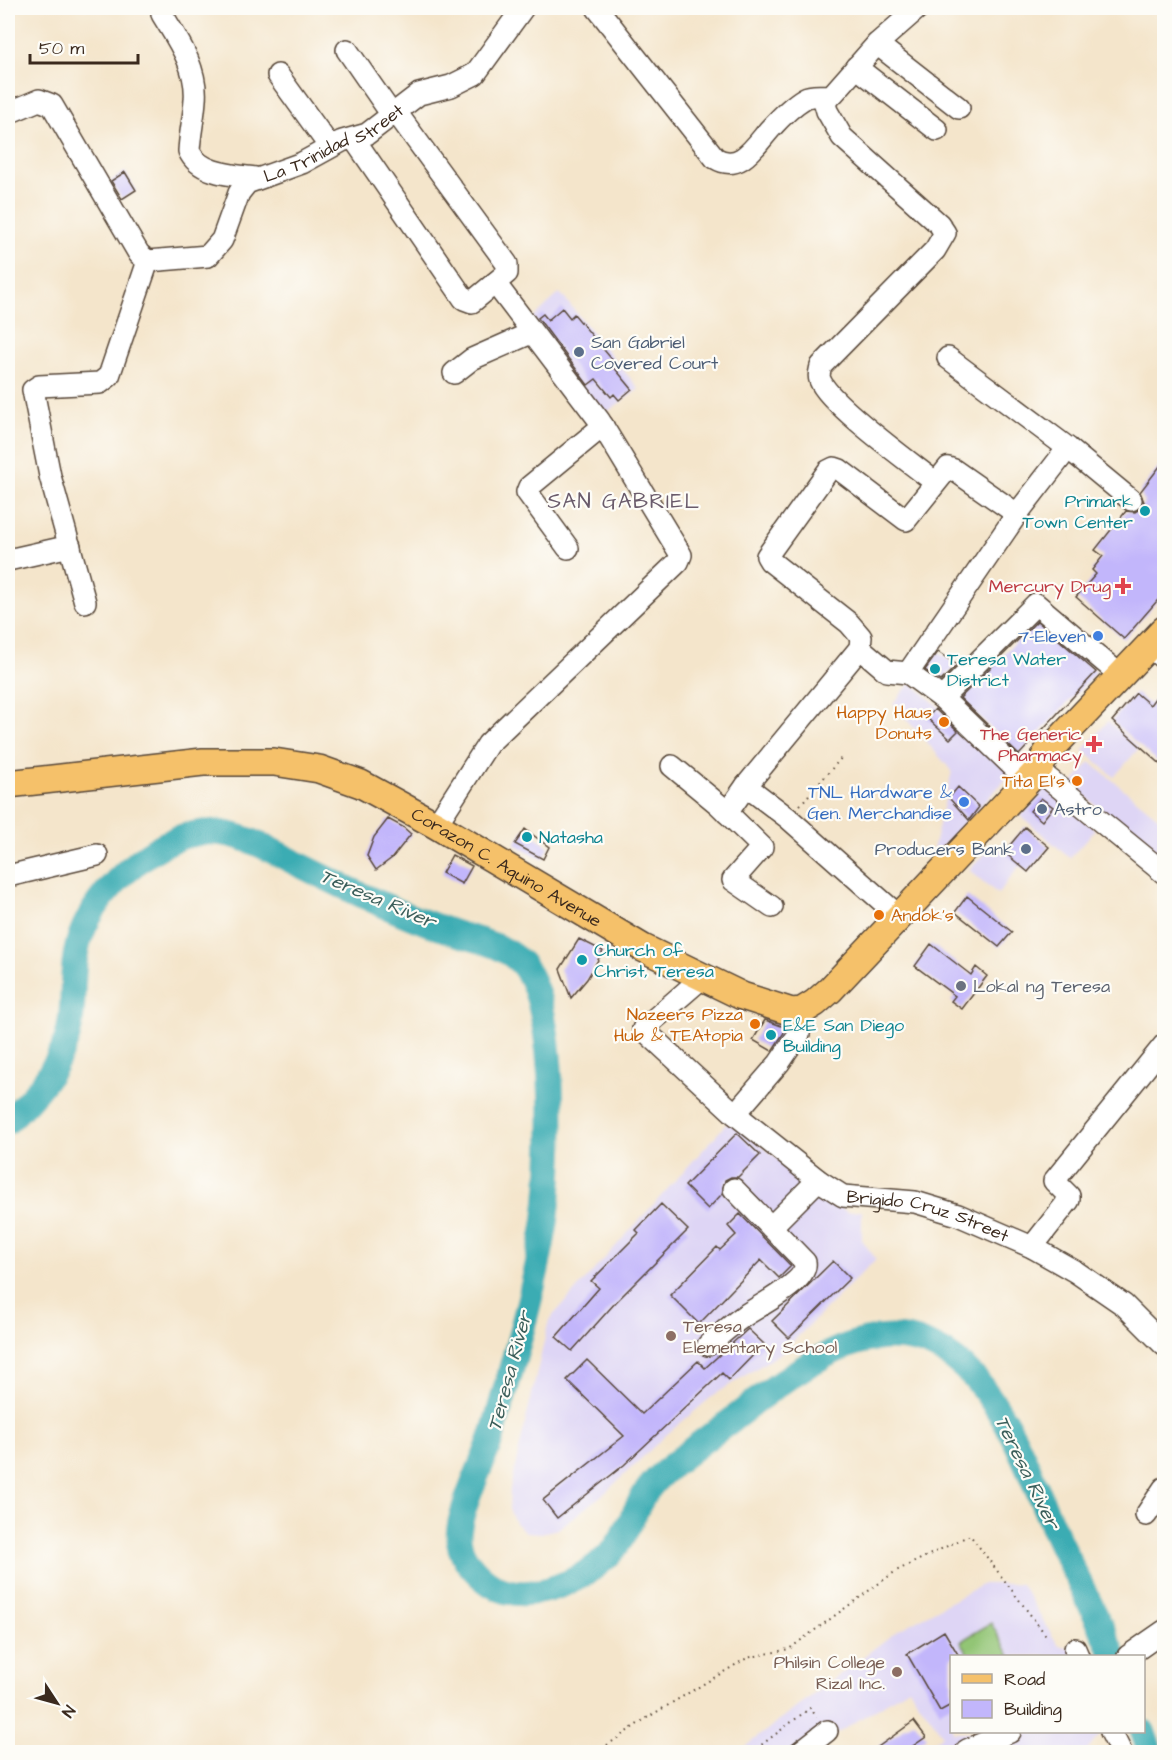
<svg xmlns="http://www.w3.org/2000/svg" width="1172" height="1760" font-family="'Architects Daughter',sans-serif">
<rect width="100%" height="100%" fill="#fdfcf7"/>
<filter id="ink" filterUnits="userSpaceOnUse"><feTurbulence type="fractalNoise" baseFrequency=".0167" numOctaves="2"/><feDisplacementMap in="SourceGraphic" scale="12" xChannelSelector="R" yChannelSelector="G"/><feConvolveMatrix kernelMatrix="1 2 1 2 8 2 1 2 1" color-interpolation-filters="sRGB"/></filter>
<filter id="wash" filterUnits="userSpaceOnUse"><feTurbulence type="fractalNoise" baseFrequency=".008" numOctaves="4" result="noise"/><feDisplacementMap in="SourceGraphic" scale="24" xChannelSelector="R" yChannelSelector="G"/><feGaussianBlur stdDeviation="1.35" result="paint"/><feColorMatrix in="noise" values="0 0 0 0 0 0 0 0 0 0 0 0 0 0 0 0 0 1.4 0 .05"/><feComposite in="paint" operator="in"/></filter>
<g filter="url(#wash)">
<rect width="100%" height="100%" fill="#f4e5cb"/>
<path fill="#ded5f5" d="M560,293L639,389L590,424L520,330Z
M911,682L1012,773L931,858L952,771L893,704Z
M1108,721L1139,748L1114,777L1083,750Z
M1090,762L1164,822V842L1156,853L1071,785Z
M1046,787L1095,830L1070,858L1021,816Z
M995,844L1020,865L998,894L969,870Z
M731,1119L806,1183L847,1212L862,1211V1240L876,1259L782,1352L714,1395L666,1435L606,1492L558,1529L541,1533L526,1532L515,1523L509,1509L510,1489L549,1320Z
M983,1584H1021L1058,1645L1074,1649L1078,1656H952V1732H1102L1086,1752H921L943,1735L909,1688L808,1752H738L897,1631Z"/>
<path fill="#92c575" stroke="#66784a" stroke-width="1.5" d="M991,1623L1010,1656H969L961,1641Z"/>
<g fill="none" stroke-linecap="round" stroke-linejoin="round">
<path stroke="#3aacb3" stroke-width="26" d="M8,1121C33,1097 55,1073 67,1038C75,1012 71,986 75,959C81,912 122,868 163,845C215,816 255,842 302,866C350,890 399,914 449,931C474,940 502,943 521,963C560,1004 554,1177 544,1232C532,1299 512,1367 493,1433C485,1460 455,1516 459,1541C461,1559 478,1576 492,1585C528,1608 591,1578 615,1548C632,1526 636,1500 656,1480C680,1456 710,1437 737,1416C809,1359 897,1292 976,1380C1017,1427 1034,1487 1060,1543C1078,1581 1098,1617 1114,1656
M1143,1732L1150,1752"/>
</g>
<g id="blocks">
<path fill="#c2b6fb" d="M125,172L136,190L122,199L111,181Z
M562,308L570,318L574,314L615,363L612,365L632,389L619,400L614,394L611,397L596,379L588,385L538,318L543,314L548,320Z
M1164,461V593L1124,639L1076,597L1096,574L1092,570L1103,556L1095,550L1126,511L1135,512L1141,508L1144,502L1140,492Z
M1037,621L1096,672L1019,755L960,698Z
M938,652L957,665L941,681L925,670Z
M1164,686V767L1112,721L1136,693L1150,705Z
M935,709L958,731L950,739L927,718Z
M958,787L979,807L969,820L949,798Z
M1041,798L1053,807L1042,821L1030,811Z
M388,819L403,827L411,834L392,858L376,870L367,856L374,837Z
M1025,827L1049,847L1028,872L1004,852Z
M525,829L549,847L543,859L515,844Z
M452,855L472,866L462,884L442,873Z
M967,896L1012,932L999,947L955,912Z
M579,939L603,951L587,979L571,998L560,969Z
M931,944L971,975L976,967L987,976L962,1009L951,1001L955,996L915,966Z
M765,1020L787,1028L772,1051L753,1040Z
M737,1133L760,1155L738,1177H731L725,1180L722,1194L708,1209L685,1186Z
M661,1204L688,1230L616,1302L572,1351L556,1337L599,1288L591,1281L639,1233L636,1230Z
M740,1214L791,1266L779,1278L761,1260L699,1324L670,1295L717,1247L720,1250L736,1235L728,1226Z
M833,1261L850,1278L789,1338L772,1321Z
M748,1329L764,1344L729,1380L722,1373L624,1465L557,1518L543,1500L624,1436L567,1380L587,1360L642,1414L698,1361L705,1368Z
M944,1631L959,1656H951V1705L940,1711L907,1654Z
M914,1721L926,1737L904,1752H871Z"/>
</g>
</g>
<g filter="url(#ink)">
<use href="#blocks" fill-opacity="0" stroke="#574638" stroke-width="1.5"/>
<g fill="none" stroke-linecap="round" stroke-linejoin="round">
<g stroke="#574638" stroke-width="24">
<g id="minor">
<path d="M597,8L715,158C740,173 755,146 770,129C779,119 793,105 805,98C812,94 823,97 832,95L877,44L918,8"/>
<path d="M162,14C177,39 198,68 195,100C194,117 190,133 189,151C199,174 233,175 255,178"/>
<path d="M877,44L959,108"/>
<path d="M347,50L392,115"/>
<path d="M856,67L937,130"/>
<path d="M278,75L330,147"/>
<path d="M823,97L827,111L842,137L939,224L945,233L935,250L821,366C820,371 818,375 820,380C829,404 911,463 935,482"/>
<path d="M8,113L39,100L52,105L139,254L148,261"/>
<path d="M354,139L464,299L472,302L507,273V264L396,112"/>
<path id="s1" d="M148,261L208,256L222,240L239,193L247,183L302,163L342,141L367,134L419,94L451,86L475,74L523,8"/>
<path d="M948,358L1068,448L1131,500"/>
<path d="M454,373L472,359L531,333"/>
<path d="M568,548L527,492L529,487L603,426"/>
<path d="M8,560L70,546"/>
<path d="M85,602L50,476L33,390L39,386L100,383L109,376L148,261"/>
<path d="M1149,646L1164,659"/>
<path d="M860,648L887,671L908,673L942,698L1027,780"/>
<path d="M908,673L1017,514L1068,448"/>
<path d="M942,698L1036,604L1120,675"/>
<path d="M672,766L718,804L762,847L733,880L772,907"/>
<path d="M1038,770L1164,873"/>
<path d="M746,786L788,818L901,918"/>
<path d="M727,813L746,786L860,648L861,637L849,623L770,561L767,556L828,471L834,468L840,470L906,520L948,468L954,470L1017,514"/>
<path d="M436,825L488,744L678,562L681,555L599,420L495,283"/>
<path d="M8,876L97,855"/>
<path id="s2" d="M703,977L643,1029L735,1114L818,1180L843,1196L915,1202L958,1215L1032,1247L1076,1272L1124,1305L1164,1345"/>
<path d="M735,1114L779,1063L799,1034L802,1011"/>
<path d="M771,1227L818,1180"/>
<path d="M1032,1247L1069,1200V1196L1054,1181L1164,1045"/>
<path d="M708,1345C719,1336 730,1326 741,1318C756,1307 809,1282 805,1262L734,1189"/>
<path d="M1146,1515L1164,1488"/>
<path d="M1075,1649L1078,1656"/>
<path d="M1128,1656L1164,1631"/>
<path d="M1111,1732L1121,1752"/>
<path d="M967,1750L1010,1732"/>
<path d="M800,1752L827,1731"/>
</g>
</g>
<g stroke="#574638" stroke-width="30">
<g id="major">
<path id="s3" d="M8,784L203,762H274L319,769L361,784L436,825L643,948L742,996L792,1012L802,1011L815,1003L830,990L1038,770L1047,753L1164,630"/>
</g>
</g>
<path stroke="#574638" stroke-width="2" stroke-dasharray="1.5 4.5" stroke-linecap="butt" d="M800,805L843,756
M597,1752L645,1719L747,1658L789,1649L896,1571L970,1535L1048,1638
M752,1752L810,1708L817,1717"/>
<use href="#minor" stroke="#fff" stroke-width="21"/>
<use href="#major" stroke="#f5c16b" stroke-width="27"/>
</g>
</g>
<g fill="#5c6f8a" stroke="#fdfcf7" stroke-width="2">
<circle cx="579" cy="352" r="6"/>
<circle cx="1042" cy="809" r="6"/>
<circle cx="1026" cy="849" r="6"/>
</g>
<g fill="#0f9aa8" stroke="#fdfcf7" stroke-width="2">
<circle cx="1145" cy="511" r="6"/>
<circle cx="935" cy="669" r="6"/>
<circle cx="527" cy="837" r="6"/>
<circle cx="582" cy="960" r="6"/>
<circle cx="771" cy="1035" r="6"/>
</g>
<g fill="#e0444e" stroke="#fdfcf7" stroke-width="2">
<path d="M1120 577h6v6h6v6h-6v6h-6v-6h-6v-6h6z"/>
<path d="M1091 735h6v6h6v6h-6v6h-6v-6h-6v-6h6z"/>
</g>
<g fill="#3f7fe0" stroke="#fdfcf7" stroke-width="2">
<circle cx="1098" cy="636" r="6"/>
<circle cx="964" cy="802" r="6"/>
</g>
<g fill="#e8710a" stroke="#fdfcf7" stroke-width="2">
<circle cx="944" cy="722" r="6"/>
<circle cx="1077" cy="781" r="6"/>
<circle cx="879" cy="915" r="6"/>
<circle cx="755" cy="1024" r="6"/>
</g>
<circle fill="#6b7280" stroke="#fdfcf7" stroke-width="2" cx="961" cy="986" r="6"/>
<g fill="#8d6e63" stroke="#fdfcf7" stroke-width="2">
<circle cx="671" cy="1336" r="6"/>
<circle cx="897" cy="1672" r="6"/>
</g>
<g text-anchor="middle" stroke-width="4.5" stroke-linejoin="round" paint-order="stroke">
<g font-size="18" fill="#3b2a1e" stroke="#fdfcf7">
<text dy="6" stroke="none"><textPath href="#s1" startOffset="240">La Trinidad Street</textPath></text>
<text dy="6" stroke="none"><textPath href="#s3" startOffset="525">Corazon C. Aquino Avenue</textPath></text>
<text dy="6" stroke="none"><textPath href="#s2" startOffset="428">Brigido Cruz Street</textPath></text>
</g>
<g font-size="18" fill="#4e5e75" stroke="#fdfcf7" text-anchor="start">
<text x="591" y="348">San Gabriel<tspan x="591" dy="21">Covered Court</tspan></text>
<text x="1054" y="815">Astro</text>
<text x="1014" y="855" text-anchor="end">Producers Bank</text>
</g>
<g font-size="18" fill="#0d838f" stroke="#fdfcf7" text-anchor="start">
<text x="1133" y="507" text-anchor="end">Primark<tspan x="1133" dy="21">Town Center</tspan></text>
<text x="947" y="665">Teresa Water<tspan x="947" dy="21">District</tspan></text>
<text x="539" y="843">Natasha</text>
<text x="594" y="956">Church of<tspan x="594" dy="21">Christ, Teresa</tspan></text>
<text x="783" y="1031">E&amp;E San Diego<tspan x="783" dy="21">Building</tspan></text>
</g>
<g font-size="18" fill="#be3a42" stroke="#fdfcf7" text-anchor="end">
<text x="1111" y="592">Mercury Drug</text>
<text x="1082" y="740">The Generic<tspan x="1082" dy="21">Pharmacy</tspan></text>
</g>
<g font-size="18" fill="#366cbe" stroke="#fdfcf7" text-anchor="end">
<text x="1086" y="642">7-Eleven</text>
<text x="952" y="798">TNL Hardware &amp;<tspan x="952" dy="21">Gen. Merchandise</tspan></text>
</g>
<g font-size="18" fill="#c56008" stroke="#fdfcf7" text-anchor="end">
<text x="932" y="718">Happy Haus<tspan x="932" dy="21">Donuts</tspan></text>
<text x="1065" y="787">Tita El's</text>
<text x="891" y="921" text-anchor="start">Andok's</text>
<text x="743" y="1020">Nazeers Pizza<tspan x="743" dy="21">Hub &amp; TEAtopia</tspan></text>
</g>
<g font-size="18" fill="#5b616d" stroke="#fdfcf7" text-anchor="start">
<text x="973" y="992">Lokal ng Teresa</text>
</g>
<g font-size="18" fill="#785e54" stroke="#fdfcf7" text-anchor="start">
<text x="683" y="1332">Teresa<tspan x="683" dy="21">Elementary School</tspan></text>
<text x="885" y="1668" text-anchor="end">Philsin College<tspan x="885" dy="21">Rizal Inc.</tspan></text>
</g>
<g font-size="20" font-style="italic" fill="#3b5e5a" stroke="#fdfcf7">
<text transform="translate(378 898) rotate(23)" y="7">Teresa River</text>
<text transform="translate(509 1371) rotate(-75)" y="7">Teresa River</text>
<text transform="translate(1028 1472) rotate(64)" y="7">Teresa River</text>
</g>
<g font-size="21" letter-spacing="1.5" fill="#6a5b6b" stroke="#fdfcf7">
<text x="624" y="508">SAN GABRIEL</text>
</g>
</g>
<rect width="1172" height="1760" fill="none" stroke="#fdfcf7" stroke-width="30"/>
<rect x="950" y="1655" width="195" height="78" fill="#fdfcf7" stroke="#afa8a0" stroke-width="1.5"/>
<rect x="962" y="1674" width="30" height="9" fill="#f5c16b" stroke="#afa8a0" stroke-width="1.5"/>
<text x="1004" y="1685" font-size="18" fill="#3b2a1e">Road</text>
<rect x="962" y="1700" width="30" height="18" fill="#c2b6fb" stroke="#afa8a0" stroke-width="1.5"/>
<text x="1004" y="1715" font-size="18" fill="#3b2a1e">Building</text>
<g transform="translate(57 1703) rotate(126)" stroke="#fdfcf7" stroke-width="4.5" paint-order="stroke">
<path d="M0-4.5L10 22L0 15L-10 22Z" fill="#3b2a1e"/>
<text y="-9" font-size="16" font-weight="bold" text-anchor="middle" fill="#3b2a1e">N</text>
</g>
<path d="M30 54v9h108v-9" fill="none" stroke="#3b2a1e" stroke-width="3"/>
<text x="39" y="54" font-size="18" fill="#3b2a1e" stroke="#fdfcf7" stroke-width="4.5" paint-order="stroke">50 m</text>
</svg>
